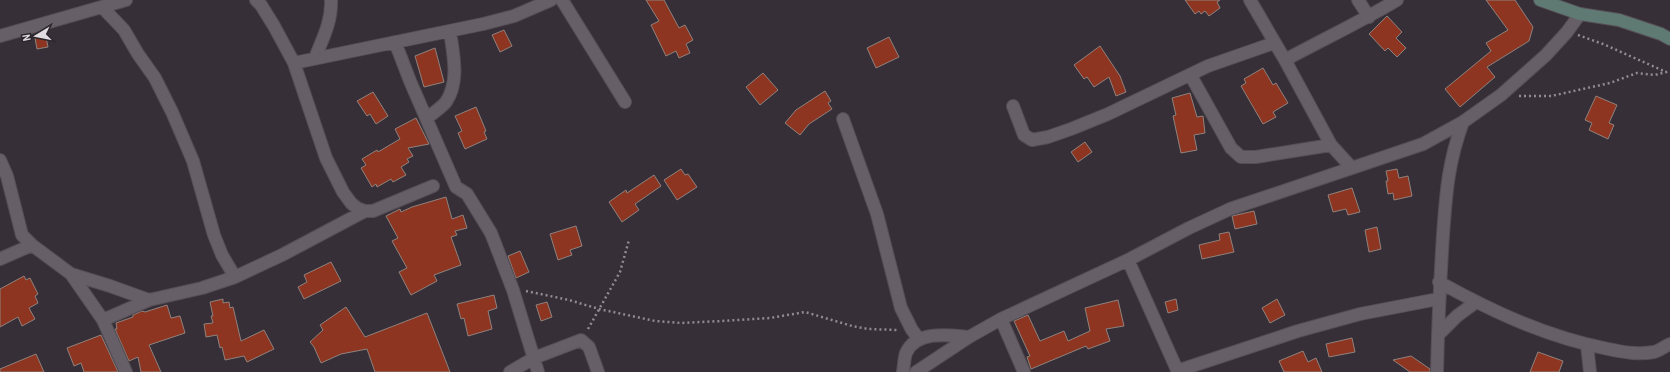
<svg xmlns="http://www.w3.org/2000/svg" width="1670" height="372" font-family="'Archivo Narrow',sans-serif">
<rect width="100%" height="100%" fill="#362f37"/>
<path fill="#8d3520" stroke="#8f827e" d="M646,0H664L679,28L685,25L693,40L686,44L690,53L679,58L676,51L666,56L651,25L659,21Z
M1185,0H1220L1217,2L1220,8L1209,16L1205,11L1201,14L1199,11L1195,14Z
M1486,0H1515L1533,27L1529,41L1487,67L1495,77L1460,107L1445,89L1491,51L1486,43L1508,30Z
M1387,16L1402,32L1396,38L1406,48L1397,57L1388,48L1385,51L1369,34Z
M504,30L512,46L500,52L492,35Z
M46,37L48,47L37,49L35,38Z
M889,37L899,57L876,68L867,48Z
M1100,46L1120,76L1126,92L1116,96L1109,77L1094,87L1087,77L1084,79L1074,65Z
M435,48L444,82L424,87L415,56Z
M1263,68L1273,85L1276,83L1288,103L1273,112L1276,117L1263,124L1241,86L1246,83L1244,79Z
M763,73L778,90L760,105L746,87Z
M825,91L831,101L828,103L832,109L809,124L800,135L785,123L796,110Z
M373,92L388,116L376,124L370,114L367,116L357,101Z
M1190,93L1197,117L1203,116L1205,133L1194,135L1197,150L1181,153L1173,116L1176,115L1172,98Z
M1596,96L1617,105L1609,123L1614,125L1608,139L1589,130L1592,123L1585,120Z
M476,107L486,131L484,132L487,139L465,149L458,133L462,131L455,116Z
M416,118L429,144L408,148L413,156L407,159L409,162L401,167L406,175L393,182L391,179L377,187L376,184L372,187L361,168L366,165L362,159L377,150L378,152L400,139L395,129Z
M1085,142L1092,152L1078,162L1071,152Z
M681,169L685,175L688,174L697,187L677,200L664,180Z
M1397,169L1399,178L1408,176L1412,196L1394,200L1393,193L1388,194L1386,181H1388L1386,171Z
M654,175L661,186L635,204L639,210L622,222L609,202L626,190L627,193Z
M1352,188L1360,212L1348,215L1346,209L1333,212L1328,195Z
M446,197L452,219L463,215L467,228L455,231L457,235L451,237L461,265L434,275L437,281L411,295L399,272L407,268L392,241L398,238L386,216L400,209L401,212L412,207Z
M1254,211L1257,224L1235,229L1232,216Z
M576,226L582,246L570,250L572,255L558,260L550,234Z
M1377,227L1381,249L1369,252L1365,230Z
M1229,232L1234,252L1202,259L1199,245L1220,240L1219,234Z
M520,251L529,272L516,278L508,256Z
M331,262L341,281L304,299L298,287L307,282L304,275Z
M24,276L26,280L30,278L38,294L35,296L38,303L29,308L35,319L22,326L18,317L0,327V289Z
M494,295L497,308L488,311L492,329L468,336L464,318L461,319L457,304Z
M223,299V303L229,302L230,308L233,307L241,341L264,330L274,349L247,362L244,356L225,360L222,347L220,348L217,335L206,337L204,324L213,323L211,316H213L210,302Z
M1176,299L1178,310L1168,313L1165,302Z
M1277,299L1285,315L1270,323L1262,308Z
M1118,300L1124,326L1106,329L1110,341L1088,349L1086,346L1031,369L1027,357L1030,356L1014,321L1028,315L1040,341L1064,331L1068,341L1090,331L1085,308Z
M547,302L552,317L541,321L536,305Z
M167,305L171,318L180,316L185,333L149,345L161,372H141L138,357L129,361L115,329H117L116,323L133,317V315L142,311L145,312Z
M346,307L365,337L427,313L450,372H375L367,349L341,354L321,363L314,347L310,342L323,330L320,325Z
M101,335L118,372H84L81,363L74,366L67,348Z
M1352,338L1355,352L1329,357L1326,344Z
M1303,351L1308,362L1316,358L1322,372H1284L1279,361Z
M1538,352L1563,361L1559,372H1530Z
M36,354L44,372H0V369Z
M1411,356L1430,369V372H1410L1393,360Z"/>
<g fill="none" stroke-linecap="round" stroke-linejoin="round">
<g stroke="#554e55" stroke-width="14">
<path id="street" d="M256,0L261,5L274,26L294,63L326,158L343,192L351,203L357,208L365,211H373L433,186
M562,0L625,102
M1250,0L1285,60L1331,145L1352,168
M1358,0L1369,17
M102,7L124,30L138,54L155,78L172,112L193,161L214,235L222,255L235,277
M0,36L126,0
M395,42L410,81L456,187L467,194L491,233L513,290L538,372
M315,58C323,38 332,21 331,0
M1285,60C1322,40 1360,22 1397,0
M294,63L483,24L514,16L551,0
M1191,76L1231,148L1241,157H1256L1331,145
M1013,106L1024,135L1032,140L1048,137L1071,129L1108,114L1208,66L1274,43
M427,118C433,113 441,108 446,102C460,81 453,54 450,31
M843,119L877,214L901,308L912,330L919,339
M0,160L7,176L22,235L32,245L71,274L103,320L126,372
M0,259L32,245
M1128,260L1178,372
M71,274L110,286L149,300
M1439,282C1493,312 1547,337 1608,349C1623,352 1638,355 1654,352C1659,351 1665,346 1670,344
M1001,319L1024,372
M103,320L149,300L202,288L235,277L282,255L365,211
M1438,335L1457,316L1476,302
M1587,345L1590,372
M1177,371L1298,331L1360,314L1438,299
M510,372L534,358L581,340L589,347L598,372
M903,372C904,366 904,359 906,353C916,330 949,335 969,337
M916,372L969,337L1001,319L1128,260L1189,228L1230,209L1423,144L1463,122L1501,95L1546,55L1567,32L1580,14
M1437,372C1438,326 1440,282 1443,235C1446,194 1448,162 1463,122"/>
</g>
<g stroke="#554e55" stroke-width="14">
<path id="secondary" d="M1540,0L1580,14L1619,20L1661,34L1670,39"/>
</g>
<path stroke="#918b91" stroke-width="2.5" stroke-dasharray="2 3" stroke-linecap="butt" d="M1578,35L1603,44L1666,72
M1519,96H1551L1610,83L1637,73L1655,75L1670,71
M526,291L569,300L599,309L655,321L681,323L722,321L770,318L805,312L852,326L868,329L898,330
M588,329L620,272L629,240"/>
<use href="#street" stroke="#665f67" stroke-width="12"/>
<use href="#secondary" stroke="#5f7a72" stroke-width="12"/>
</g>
<g transform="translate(36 36) rotate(260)" stroke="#2c262d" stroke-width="3" paint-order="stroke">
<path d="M0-3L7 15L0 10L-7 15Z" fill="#e1dce1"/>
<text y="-6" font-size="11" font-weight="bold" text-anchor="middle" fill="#e1dce1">N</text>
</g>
</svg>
